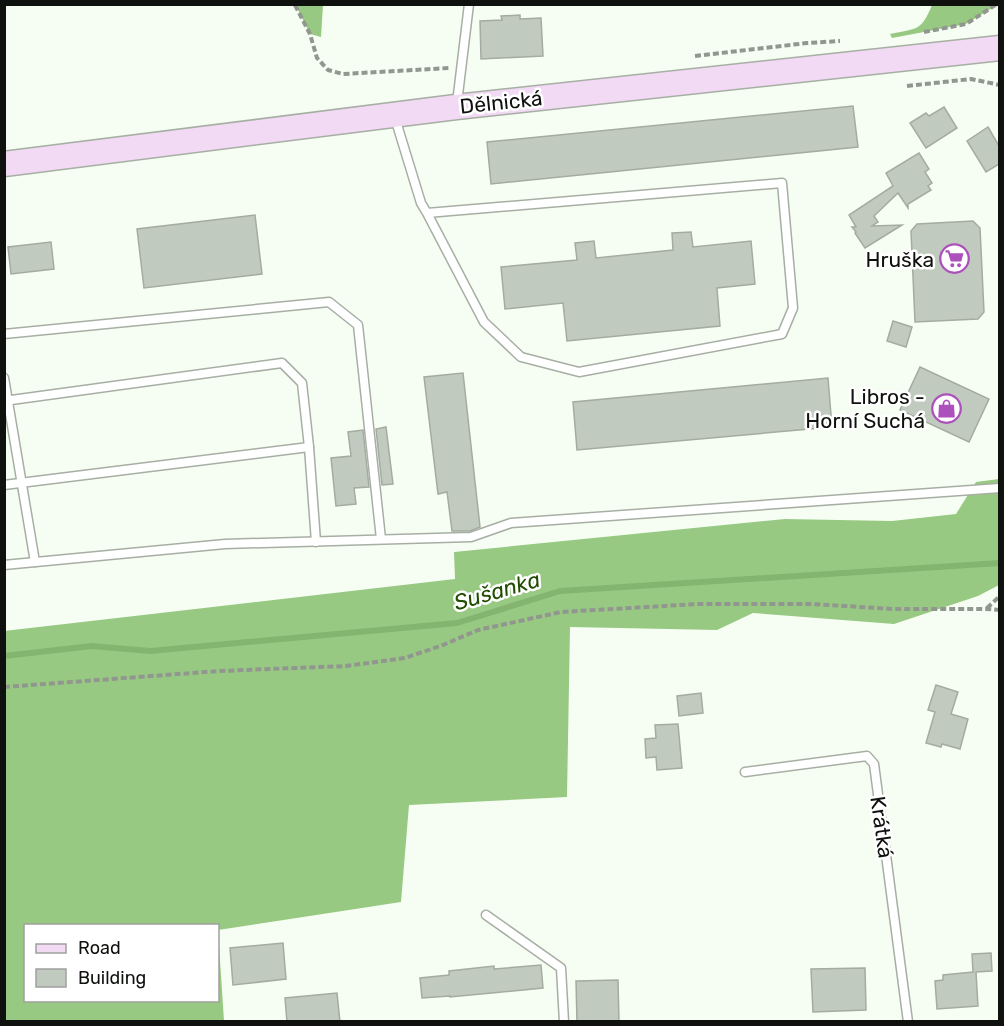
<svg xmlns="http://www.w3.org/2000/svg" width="1004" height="1026" font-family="Rubik,sans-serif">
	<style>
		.forest { fill: #98c983; fill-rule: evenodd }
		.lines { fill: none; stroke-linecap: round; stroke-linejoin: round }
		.stream { stroke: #84b570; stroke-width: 6 }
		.building { fill: #c1cabe; stroke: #a4aba1; stroke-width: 1.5 }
		.service-casing { stroke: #a7afa4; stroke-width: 11 }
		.secondary-casing { stroke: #a7afa4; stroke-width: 27 }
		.path { stroke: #91978f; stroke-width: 4; stroke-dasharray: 6 3; stroke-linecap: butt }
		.service { stroke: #fff; stroke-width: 8 }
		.secondary { stroke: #f2daf5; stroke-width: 24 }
		.labels { text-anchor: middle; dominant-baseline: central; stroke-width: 5; stroke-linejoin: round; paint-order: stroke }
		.street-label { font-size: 21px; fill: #0e110d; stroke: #fff }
		.poi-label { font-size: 21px; fill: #0e110d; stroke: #fff; text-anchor: end }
		.water-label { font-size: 22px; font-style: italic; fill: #204d01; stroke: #fff }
	</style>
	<rect width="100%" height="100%" fill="#f6fef3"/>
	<!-- forest -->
	<g class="forest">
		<polygon points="295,4 323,5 321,37 310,34"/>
		<path d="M932 5V4L997 5 966 24 892 38 890 34C917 28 921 32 932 5Z"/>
		<path d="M999 479V585L978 596 894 624 753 613 717 630 570 627 567 797 409 805 401 902 218 930 224 1021H5L4 631 455 579 454 552 785 519 892 521 956 514 976 482ZM26 926H218V1000H26Z"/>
	</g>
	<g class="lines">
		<!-- stream -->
		<polyline class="stream" points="4,656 92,646 150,651 457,623 560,591 1000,563"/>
	</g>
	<!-- building -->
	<g class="building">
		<polygon points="520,15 520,19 541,18 543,56 481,59 480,21 502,20 501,16"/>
		<polygon points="853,106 858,147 491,184 487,142"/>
		<polygon points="944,107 957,128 926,148 910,123 926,113 929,116"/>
		<polygon points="988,127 999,146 999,164 986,172 967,141"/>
		<polygon points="919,153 929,169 925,172 932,183 928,186 931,190 908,204 908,208 898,193 874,216 878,222 872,226 902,225 865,248 855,233 856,232 852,227 856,227 849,215 893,186 886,173"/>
		<polygon points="255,215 262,274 144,288 137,229"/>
		<polygon points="973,221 980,228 984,312 978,319 915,322 911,231 917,224"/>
		<polygon points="691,232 693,247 751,241 755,284 717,288 720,326 567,341 563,303 505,309 501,267 577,260 575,243 594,241 596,258 673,250 672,233"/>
		<polygon points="51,242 54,269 11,274 8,247"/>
		<polygon points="893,321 912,327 906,347 887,341"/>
		<polygon points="920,367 989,399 969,442 900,410"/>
		<polygon points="463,373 480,527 470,531 452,531 447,492 438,494 424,377"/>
		<polygon points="828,378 832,427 577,450 573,402"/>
		<polygon points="386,427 393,484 382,485 376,429"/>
		<polygon points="363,430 369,487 354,488 356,504 336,506 331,458 351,456 348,432"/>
		<polygon points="936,685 958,692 951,714 968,719 960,749 942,744 941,747 926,743 935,712 928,710"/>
		<polygon points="701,693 703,713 679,716 677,696"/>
		<polygon points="678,724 682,768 657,770 656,757 646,758 645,739 656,738 655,725"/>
		<polygon points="283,943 286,979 233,985 230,948"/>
		<polygon points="991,953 992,971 976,972 978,1006 937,1009 935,981 943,980 943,975 973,972 972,954"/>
		<polygon points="541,965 543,988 450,997 450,996 422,998 420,978 449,975 449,971 494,966 494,969"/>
		<polygon points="865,968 866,1010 813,1012 811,969"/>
		<polygon points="618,980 619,1022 577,1022 576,981"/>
		<polygon points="337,993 340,1022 287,1022 285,998"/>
	</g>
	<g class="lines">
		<defs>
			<g id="service">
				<polyline points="457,103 469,4"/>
				<polyline points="395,118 421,203 427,213 484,322 521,357 579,372 782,334 793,308 782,183 427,213"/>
				<polyline points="4,334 329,302 358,325 381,539"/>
				<polyline points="4,378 35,562"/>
				<polyline points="4,401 282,363 302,383 309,447 4,485"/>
				<polyline points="309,447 316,542"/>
				<polyline points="4,565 225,544 471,537 511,523 1000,488"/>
				<polyline points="745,772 867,756 874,764 908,1022"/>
				<polyline points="486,915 561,968 564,1022"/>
			</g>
			<polyline id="secondary" points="4,164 456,107 1000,48"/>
		</defs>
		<!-- service casing -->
		<use href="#service" class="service-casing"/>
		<!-- secondary casing -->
		<use href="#secondary" class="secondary-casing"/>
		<!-- path -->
		<g class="path">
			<polyline points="295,5 310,34 317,58 328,70 343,74 449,68"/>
			<polyline points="924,32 966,24 997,4"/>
			<polyline points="695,56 807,43 840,41"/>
			<polyline points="907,86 971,79 1000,85"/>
			<polyline points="987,608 1000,596"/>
			<polyline points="4,687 219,671 346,666 405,658 443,645 478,630 561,612 698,604 812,604 893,609 987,609 1000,610"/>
		</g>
		<!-- service -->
		<use href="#service" class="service"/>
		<!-- secondary -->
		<use href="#secondary" class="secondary"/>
	</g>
	<!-- icons -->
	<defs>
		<symbol id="supermarket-ring" viewBox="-11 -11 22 22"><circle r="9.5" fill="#fff" stroke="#ac51bb" stroke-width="1.5"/><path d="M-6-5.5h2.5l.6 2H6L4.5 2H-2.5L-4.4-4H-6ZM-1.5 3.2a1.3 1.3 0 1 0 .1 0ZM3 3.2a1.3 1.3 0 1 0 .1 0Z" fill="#ac51bb"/></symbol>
		<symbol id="shop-ring" viewBox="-11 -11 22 22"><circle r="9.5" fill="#fff" stroke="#ac51bb" stroke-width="1.5"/><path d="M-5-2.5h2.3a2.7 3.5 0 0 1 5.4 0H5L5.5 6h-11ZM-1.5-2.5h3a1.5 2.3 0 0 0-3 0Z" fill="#ac51bb"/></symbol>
	</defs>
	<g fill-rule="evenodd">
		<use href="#supermarket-ring" x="938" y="242" width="33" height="33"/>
		<use href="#shop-ring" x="930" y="392" width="33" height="33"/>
	</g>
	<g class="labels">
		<!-- street labels -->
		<g class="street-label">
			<text transform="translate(501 102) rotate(-6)">Dělnická</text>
			<text transform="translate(882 827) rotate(82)">Krátká</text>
		</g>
		<!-- poi labels -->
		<g class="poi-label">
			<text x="934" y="259">Hruška</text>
			<text x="925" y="396">Libros -<tspan x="925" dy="24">Horní Suchá</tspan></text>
		</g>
		<!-- water labels -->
		<g class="water-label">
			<text transform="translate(497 591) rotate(-16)">Sušanka</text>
		</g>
	</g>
	<!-- border -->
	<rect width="1004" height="1026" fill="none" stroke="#0e110d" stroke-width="12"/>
	<!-- legend -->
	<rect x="24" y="924" width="195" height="78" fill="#ffffff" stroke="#9fa09e" stroke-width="1.5"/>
	<rect x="36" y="944" width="30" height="9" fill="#f2daf5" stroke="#9fa09e" stroke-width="1.5"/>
	<text x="78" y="954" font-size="18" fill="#0e110d">Road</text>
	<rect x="36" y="969" width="30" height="18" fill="#c1cabe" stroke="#9fa09e" stroke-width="1.5"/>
	<text x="78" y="984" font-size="18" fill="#0e110d">Building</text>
</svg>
